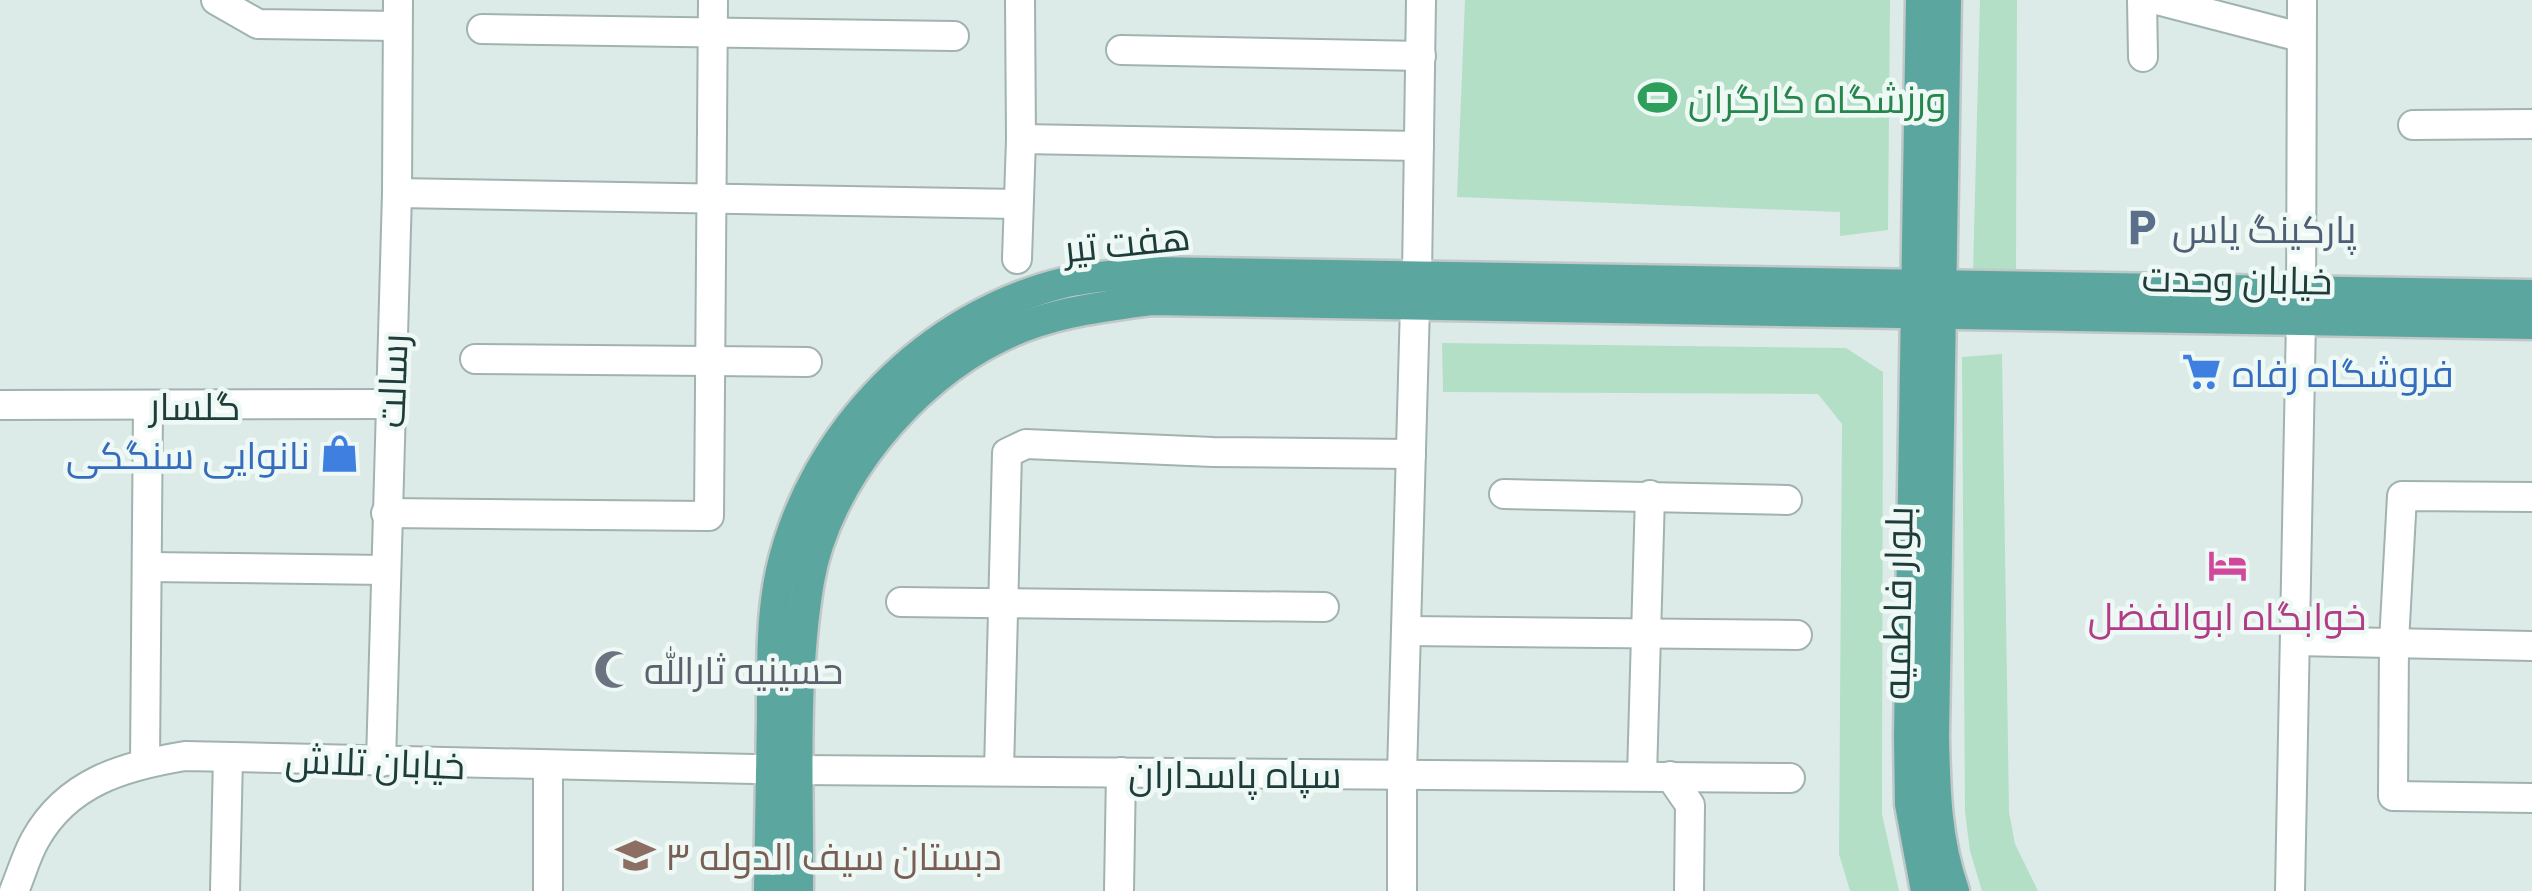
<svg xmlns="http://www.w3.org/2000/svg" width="2532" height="891" font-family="'Exo 2',Cairo,sans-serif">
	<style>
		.green { fill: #b3dfc7 }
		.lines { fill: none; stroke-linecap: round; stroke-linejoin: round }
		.minor-casing { stroke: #a0b3b0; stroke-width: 32 }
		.major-casing { stroke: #c0c8c8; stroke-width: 35 }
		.minor { stroke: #fff; stroke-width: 28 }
		.major { stroke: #5ca6a0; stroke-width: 30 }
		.labels { text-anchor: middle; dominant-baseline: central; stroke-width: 9; stroke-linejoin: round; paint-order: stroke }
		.leisure-label { font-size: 38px; fill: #27864d; stroke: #eef8f4; text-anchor: start }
		.service-label { font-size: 38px; fill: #4e5e75; stroke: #eef8f4; text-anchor: start }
		.street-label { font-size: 38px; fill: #1d3c3a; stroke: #eef8f4 }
		.shop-label { font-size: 38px; fill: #366cbe; stroke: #eef8f4; text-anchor: start }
		.hotel-label { font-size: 38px; fill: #b23c85; stroke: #eef8f4 }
		.worship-label { font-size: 38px; fill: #5b616d; stroke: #eef8f4; text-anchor: start }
		.education-label { font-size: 38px; fill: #785e54; stroke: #eef8f4; text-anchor: start }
	</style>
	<rect width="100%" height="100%" fill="#ddebe8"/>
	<!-- green -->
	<g class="green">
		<polygon points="1465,0 1890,0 1888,230 1840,236 1840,212 1457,197"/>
		<polygon points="1980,0 2017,0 2016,271 1973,272"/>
		<polygon points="1442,343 1846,348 1883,372 1882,814 1899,891 1850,891 1839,854 1842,424 1818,394 1443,392"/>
		<polygon points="2002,354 2009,812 2015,844 2038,891 1982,891 1970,851 1965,812 1962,357"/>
	</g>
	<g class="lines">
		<defs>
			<g id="minor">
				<polyline points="216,0 258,24 397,26"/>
				<polyline points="2142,0 2143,57"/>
				<polyline points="2157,0 2300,37"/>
				<polyline points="482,29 954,36"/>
				<polyline points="1121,50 1421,56"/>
				<polyline points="2413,125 2532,124"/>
				<polyline points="1021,139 1419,146"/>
				<polyline points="397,193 1018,204"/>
				<polyline points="1017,259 1021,139 1020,0"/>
				<polyline points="1417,276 1421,0"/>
				<polyline points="475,359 807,362"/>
				<polyline points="0,405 390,404"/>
				<polyline points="1504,494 1787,500"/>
				<polyline points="2532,497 2402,496 2394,642 2393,796 2532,798"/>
				<polyline points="386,513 709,516 713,0"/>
				<polyline points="147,567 386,570"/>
				<polyline points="901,602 1324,607"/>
				<polyline points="1406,631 1797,635"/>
				<polyline points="2295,641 2532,646"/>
				<polyline points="381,762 397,193 398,0"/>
				<polyline points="145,763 148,405"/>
				<polyline points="999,771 1007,453 1026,444 1213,452 1411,454"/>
				<polyline points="1642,776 1650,495"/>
				<polyline points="1670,776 1690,805 1689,891"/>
				<path d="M14 891C21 875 26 856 35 840 67 782 124 766 185 756L800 770 1790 778"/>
				<polyline points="225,891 228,757"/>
				<polyline points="548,891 548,766"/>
				<polyline points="1119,891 1121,772"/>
				<polyline points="1402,891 1402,774 1415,305"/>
				<polyline points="2290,891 2301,319 2302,0"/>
			</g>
			<g id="major">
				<polyline points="1921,0 1909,736 1910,804 1926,891"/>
				<path d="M1946 0 1934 736C1935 789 1936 840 1954 891"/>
				<path d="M769 891C770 832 771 774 772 715 772 668 771 617 781 571 812 433 929 314 1067 282 1094 276 1123 275 1150 272L2532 295"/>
				<path d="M798 891C799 789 792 682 809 581 826 482 910 381 998 338 1047 313 1099 307 1152 300L2532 324"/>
			</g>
		</defs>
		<!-- minor casing -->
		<use href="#minor" class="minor-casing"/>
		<!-- major casing -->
		<use href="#major" class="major-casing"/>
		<!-- minor -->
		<use href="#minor" class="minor"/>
		<!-- major -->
		<use href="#major" class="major"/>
	</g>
	<!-- icons -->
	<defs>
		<symbol id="stadium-bare" viewBox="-9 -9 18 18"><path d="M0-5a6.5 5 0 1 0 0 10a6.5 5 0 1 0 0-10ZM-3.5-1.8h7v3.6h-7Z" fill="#2e9e5b" stroke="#eef8f4" stroke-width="2.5" paint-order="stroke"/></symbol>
		<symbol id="parking-bare" viewBox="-9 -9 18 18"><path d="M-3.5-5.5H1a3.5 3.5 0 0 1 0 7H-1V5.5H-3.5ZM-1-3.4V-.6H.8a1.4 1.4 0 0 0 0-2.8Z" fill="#5c6f8a" stroke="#eef8f4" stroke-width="2.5" paint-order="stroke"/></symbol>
		<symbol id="supermarket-bare" viewBox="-9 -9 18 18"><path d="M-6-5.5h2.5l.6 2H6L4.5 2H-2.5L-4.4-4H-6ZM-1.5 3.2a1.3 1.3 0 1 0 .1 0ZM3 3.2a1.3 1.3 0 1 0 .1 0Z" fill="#3f7fe0" stroke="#eef8f4" stroke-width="2.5" paint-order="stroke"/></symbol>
		<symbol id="shop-bare" viewBox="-9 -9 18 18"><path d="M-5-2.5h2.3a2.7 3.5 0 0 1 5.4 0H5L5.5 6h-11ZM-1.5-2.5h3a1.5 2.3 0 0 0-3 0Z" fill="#3f7fe0" stroke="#eef8f4" stroke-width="2.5" paint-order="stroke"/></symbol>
		<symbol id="hotel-bare" viewBox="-9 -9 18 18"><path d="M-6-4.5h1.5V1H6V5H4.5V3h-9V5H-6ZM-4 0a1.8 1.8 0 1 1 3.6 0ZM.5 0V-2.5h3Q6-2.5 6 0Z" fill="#d1479c" stroke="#eef8f4" stroke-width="2.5" paint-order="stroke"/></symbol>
		<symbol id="mosque-bare" viewBox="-9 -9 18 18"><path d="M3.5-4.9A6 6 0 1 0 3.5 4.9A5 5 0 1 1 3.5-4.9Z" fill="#6b7280" stroke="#eef8f4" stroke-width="2.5" paint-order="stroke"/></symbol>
		<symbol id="school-bare" viewBox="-9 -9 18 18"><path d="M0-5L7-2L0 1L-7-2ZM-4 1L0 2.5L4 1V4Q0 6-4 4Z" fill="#8d6e63" stroke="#eef8f4" stroke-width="2.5" paint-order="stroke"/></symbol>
	</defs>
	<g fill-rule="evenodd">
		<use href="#stadium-bare" x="1630" y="70" width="55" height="55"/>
		<use href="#parking-bare" x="2114" y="200" width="55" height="55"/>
		<use href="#supermarket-bare" x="2174" y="344" width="55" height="55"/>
		<use href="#shop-bare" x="312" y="426" width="55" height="55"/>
		<use href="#hotel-bare" x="2200" y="538" width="55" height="55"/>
		<use href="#mosque-bare" x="586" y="642" width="55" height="55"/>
		<use href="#school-bare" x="608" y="828" width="55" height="55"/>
	</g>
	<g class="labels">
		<!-- leisure labels -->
		<g class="leisure-label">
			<text x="1688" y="98">ورزشگاه کارگران</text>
		</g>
		<!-- service labels -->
		<g class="service-label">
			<text x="2172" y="228">پارکینگ یاس</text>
		</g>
		<!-- street labels -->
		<g class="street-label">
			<text transform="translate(1127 241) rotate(-6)">هفت تیر</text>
			<text transform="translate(2237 278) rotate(1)">خیابان وحدت</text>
			<text transform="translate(391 381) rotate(-88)">رسالت</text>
			<text x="195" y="405">گلسار</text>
			<text transform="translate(1896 603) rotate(-89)">بلوار فاطمیه</text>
			<text transform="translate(375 761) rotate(2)">خیابان تلاش</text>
			<text x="1235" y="773">سپاه پاسداران</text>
		</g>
		<!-- shop labels -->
		<g class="shop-label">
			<text x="2232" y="372">فروشگاه رفاه</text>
			<text x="310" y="454" text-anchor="end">نانوایی سنگکی</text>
		</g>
		<!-- hotel labels -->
		<g class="hotel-label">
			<text x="2227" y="615">خوابگاه ابوالفضل</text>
		</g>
		<!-- worship labels -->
		<g class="worship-label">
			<text x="644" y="669">حسینیه ثارالله</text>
		</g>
		<!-- education labels -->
		<g class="education-label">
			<text x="665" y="855">دبستان سیف الدوله ۳</text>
		</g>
	</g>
</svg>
